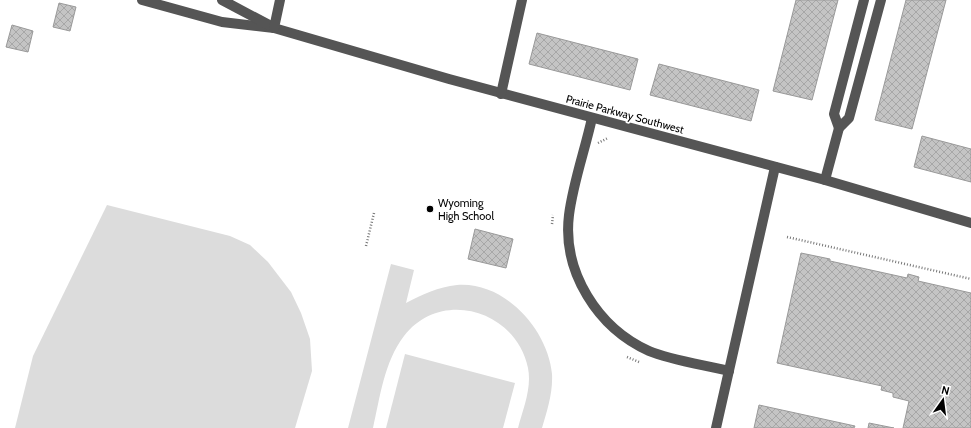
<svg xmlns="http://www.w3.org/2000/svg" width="971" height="428" font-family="Cabin,sans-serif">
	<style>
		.park { fill: #dcdcdc }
		.building { fill: url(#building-cross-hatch); stroke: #999 }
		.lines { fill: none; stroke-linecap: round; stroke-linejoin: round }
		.path { stroke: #777; stroke-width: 2.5; stroke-dasharray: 1 2; stroke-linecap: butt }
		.minor { stroke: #555; stroke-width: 10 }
		.poi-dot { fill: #000; stroke: #fff; stroke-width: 1.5 }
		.labels { text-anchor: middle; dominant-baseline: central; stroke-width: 3.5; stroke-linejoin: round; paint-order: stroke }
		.street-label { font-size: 11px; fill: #000; stroke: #fff }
		.poi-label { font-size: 11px; fill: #000; stroke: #fff; text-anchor: start }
	</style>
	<defs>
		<pattern id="building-cross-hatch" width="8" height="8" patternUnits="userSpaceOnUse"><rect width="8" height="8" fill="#c4c4c4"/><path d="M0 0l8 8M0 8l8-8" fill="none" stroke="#a7a7a7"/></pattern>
	</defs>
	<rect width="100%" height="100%" fill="#fff"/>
	<!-- park -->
	<g class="park">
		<polygon points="107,205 230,236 250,245 268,262 291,292 301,313 310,339 312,371 295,428 15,428 33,356"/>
		<path d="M391 264 414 270 406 303C423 294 438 287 457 285 505 281 548 330 552 374 553 393 547 411 542 428H518C523 409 532 388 528 368 516 310 441 288 404 336 384 362 380 398 373 428H348Z"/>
		<polygon points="405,354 515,383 503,428 386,428"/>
	</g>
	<!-- building -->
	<g class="building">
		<polygon points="796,0 838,0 812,100 773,91"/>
		<polygon points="906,0 946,0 912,129 875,120"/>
		<polygon points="59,3 76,7 70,31 53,27"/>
		<polygon points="12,25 33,31 28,52 6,47"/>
		<polygon points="537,33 638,59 630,90 529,64"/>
		<polygon points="659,64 759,90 751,121 650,95"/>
		<polygon points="922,136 971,149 971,182 914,167"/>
		<polygon points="475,229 513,239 506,268 468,259"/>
		<polygon points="801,253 830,259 830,261 907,278 908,274 919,277 918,281 971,293 971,428 903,428 909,401 893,397 893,393 881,390 882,386 777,363"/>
		<polygon points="759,405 855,426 854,428 754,428"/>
		<polygon points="869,423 894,428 868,428"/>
	</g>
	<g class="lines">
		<!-- path -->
		<g class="path">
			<polyline points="598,143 608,138"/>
			<polyline points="552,224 553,215"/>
			<polyline points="787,237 971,279"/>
			<polyline points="366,246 374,213"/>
			<polyline points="627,357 639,362"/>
		</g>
		<!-- minor -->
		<g class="minor">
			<polyline points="142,0 222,22 274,28 449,79 825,180 971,223"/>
			<polyline points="222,0 271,26"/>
			<polyline points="274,28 280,0"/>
			<polyline points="501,94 522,0"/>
			<path d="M592 118C585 150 573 183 569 215 562 272 598 328 649 351 670 360 705 365 729 371"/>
			<polyline points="839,128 834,114 864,0"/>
			<polyline points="825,180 839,128 849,118 881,0"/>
			<polyline points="716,428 775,167"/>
		</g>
	</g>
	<!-- markers -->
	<circle class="poi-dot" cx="430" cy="209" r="4"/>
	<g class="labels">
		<!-- street labels -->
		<g class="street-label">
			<text transform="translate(625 114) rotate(15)">Prairie Parkway Southwest</text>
		</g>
		<!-- poi labels -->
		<g class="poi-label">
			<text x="438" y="203">Wyoming<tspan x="438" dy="13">High School</tspan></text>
		</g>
	</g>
	<!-- north arrow -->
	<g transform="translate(943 400) rotate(14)" stroke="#ffffff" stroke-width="3" paint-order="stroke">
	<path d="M0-3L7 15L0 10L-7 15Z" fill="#000000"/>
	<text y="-6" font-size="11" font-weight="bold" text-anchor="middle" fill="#000000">N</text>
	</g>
</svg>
